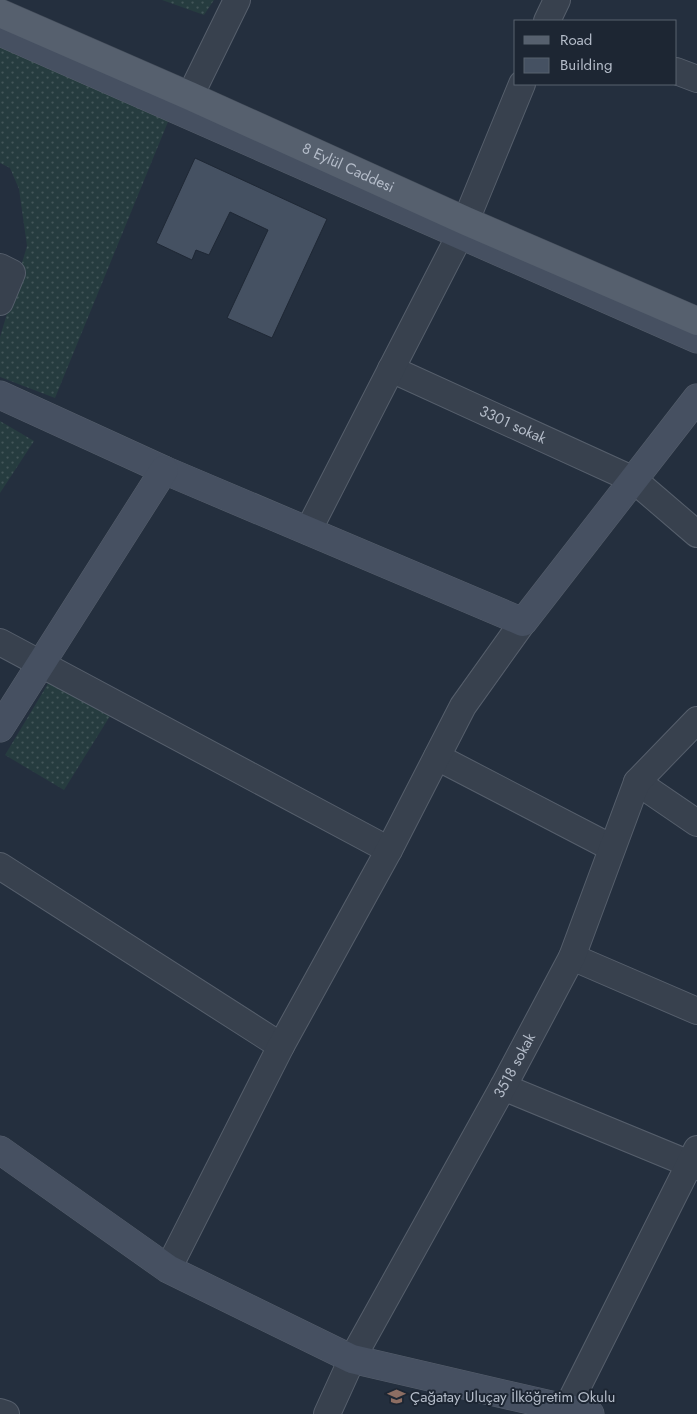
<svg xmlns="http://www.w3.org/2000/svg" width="697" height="1414" font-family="Jost,sans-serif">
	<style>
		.grass { fill: url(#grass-dots) }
		.building { fill: #455162; stroke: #1f2835 }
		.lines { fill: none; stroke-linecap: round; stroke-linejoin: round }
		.street-casing { stroke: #565f6c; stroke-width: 28 }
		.secondary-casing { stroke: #565f6c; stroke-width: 29 }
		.primary-casing { stroke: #414a57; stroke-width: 29 }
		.street { stroke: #38414e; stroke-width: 26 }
		.secondary { stroke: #465061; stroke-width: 28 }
		.primary { stroke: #56606e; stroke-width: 28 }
		.labels { text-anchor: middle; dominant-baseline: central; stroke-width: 4; stroke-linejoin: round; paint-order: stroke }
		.street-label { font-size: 15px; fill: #b4bcc9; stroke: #1d2633 }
		.poi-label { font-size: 15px; fill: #b4bcc9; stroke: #1d2633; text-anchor: start }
	</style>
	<defs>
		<pattern id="grass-dots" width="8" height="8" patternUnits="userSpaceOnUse" patternTransform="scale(1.25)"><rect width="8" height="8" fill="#263c3f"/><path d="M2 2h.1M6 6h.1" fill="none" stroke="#435659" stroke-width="1.8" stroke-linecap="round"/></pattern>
	</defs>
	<rect width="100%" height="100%" fill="#242f3e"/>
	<!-- grass -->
	<g class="grass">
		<polygon points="162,0 214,0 204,15"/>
		<polygon points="0,42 172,112 55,398 0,377 0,337 27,246 19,189 10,168 0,163"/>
		<polygon points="0,421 34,441 0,493"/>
		<polygon points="49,682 110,716 64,790 5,755"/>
	</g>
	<!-- building -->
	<polygon class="building" points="195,158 327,219 272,338 227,318 268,230 230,212 209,255 196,250 192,260 156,243"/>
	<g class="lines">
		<defs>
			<g id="street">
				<polyline points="547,21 557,0"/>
				<polyline points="676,71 697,79"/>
				<polyline points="190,96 237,0"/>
				<polyline points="0,267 12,273 0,302"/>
				<path id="s1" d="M391 369 634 480 697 534"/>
				<polyline points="308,531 460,235 522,84"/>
				<polyline points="0,642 389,850"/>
				<polyline points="437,757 612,848"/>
				<polyline points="637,782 697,823"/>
				<polyline points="0,866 281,1046"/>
				<polyline points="572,957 697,1011"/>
				<polyline points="503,1087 697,1167"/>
				<polyline points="168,1269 281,1046 389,850 463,706 523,622"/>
				<polyline points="567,1408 697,1149"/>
				<polyline points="0,1412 6,1414"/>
				<path id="s2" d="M327 1414 352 1359 503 1087 572 957 637 782 697 720"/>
			</g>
			<g id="secondary">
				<polyline points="0,32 697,339"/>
				<polyline points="0,395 164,470 523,622 697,398"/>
				<polyline points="0,728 164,470"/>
				<polyline points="0,1150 168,1269 352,1359 590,1414"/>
			</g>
			<g id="primary">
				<path id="s3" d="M0 13 190 96 466 221 697 321"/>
			</g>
		</defs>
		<!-- street casing -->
		<use href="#street" class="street-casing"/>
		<!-- secondary casing -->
		<use href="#secondary" class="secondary-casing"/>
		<!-- primary casing -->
		<use href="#primary" class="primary-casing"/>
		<!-- street -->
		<use href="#street" class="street"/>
		<!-- secondary -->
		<use href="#secondary" class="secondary"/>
		<!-- primary -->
		<use href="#primary" class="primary"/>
	</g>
	<!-- icons -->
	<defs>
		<symbol id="school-bare" viewBox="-9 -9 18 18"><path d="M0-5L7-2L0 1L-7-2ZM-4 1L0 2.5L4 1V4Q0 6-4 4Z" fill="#8d6e63" stroke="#1d2633" stroke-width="2.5" paint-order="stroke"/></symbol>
	</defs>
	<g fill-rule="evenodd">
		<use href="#school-bare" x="384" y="1384" width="25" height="25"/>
	</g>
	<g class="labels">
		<!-- street labels -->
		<g class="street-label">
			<text stroke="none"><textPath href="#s3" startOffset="381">8 Eylül Caddesi</textPath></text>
			<text stroke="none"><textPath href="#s1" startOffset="134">3301 sokak</textPath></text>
			<text stroke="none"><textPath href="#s2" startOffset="396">3518 sokak</textPath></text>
		</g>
		<!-- poi labels -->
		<g class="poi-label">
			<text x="410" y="1397">Çağatay Uluçay İlköğretim Okulu</text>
		</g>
	</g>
	<!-- legend -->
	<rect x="514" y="20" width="162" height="65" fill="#1d2633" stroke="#59626f"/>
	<rect x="524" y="36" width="25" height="8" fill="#56606e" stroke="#59626f"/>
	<text x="560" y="45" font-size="15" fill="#b4bcc9">Road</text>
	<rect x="524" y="58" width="25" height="15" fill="#455162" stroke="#59626f"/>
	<text x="560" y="70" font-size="15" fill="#b4bcc9">Building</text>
</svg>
